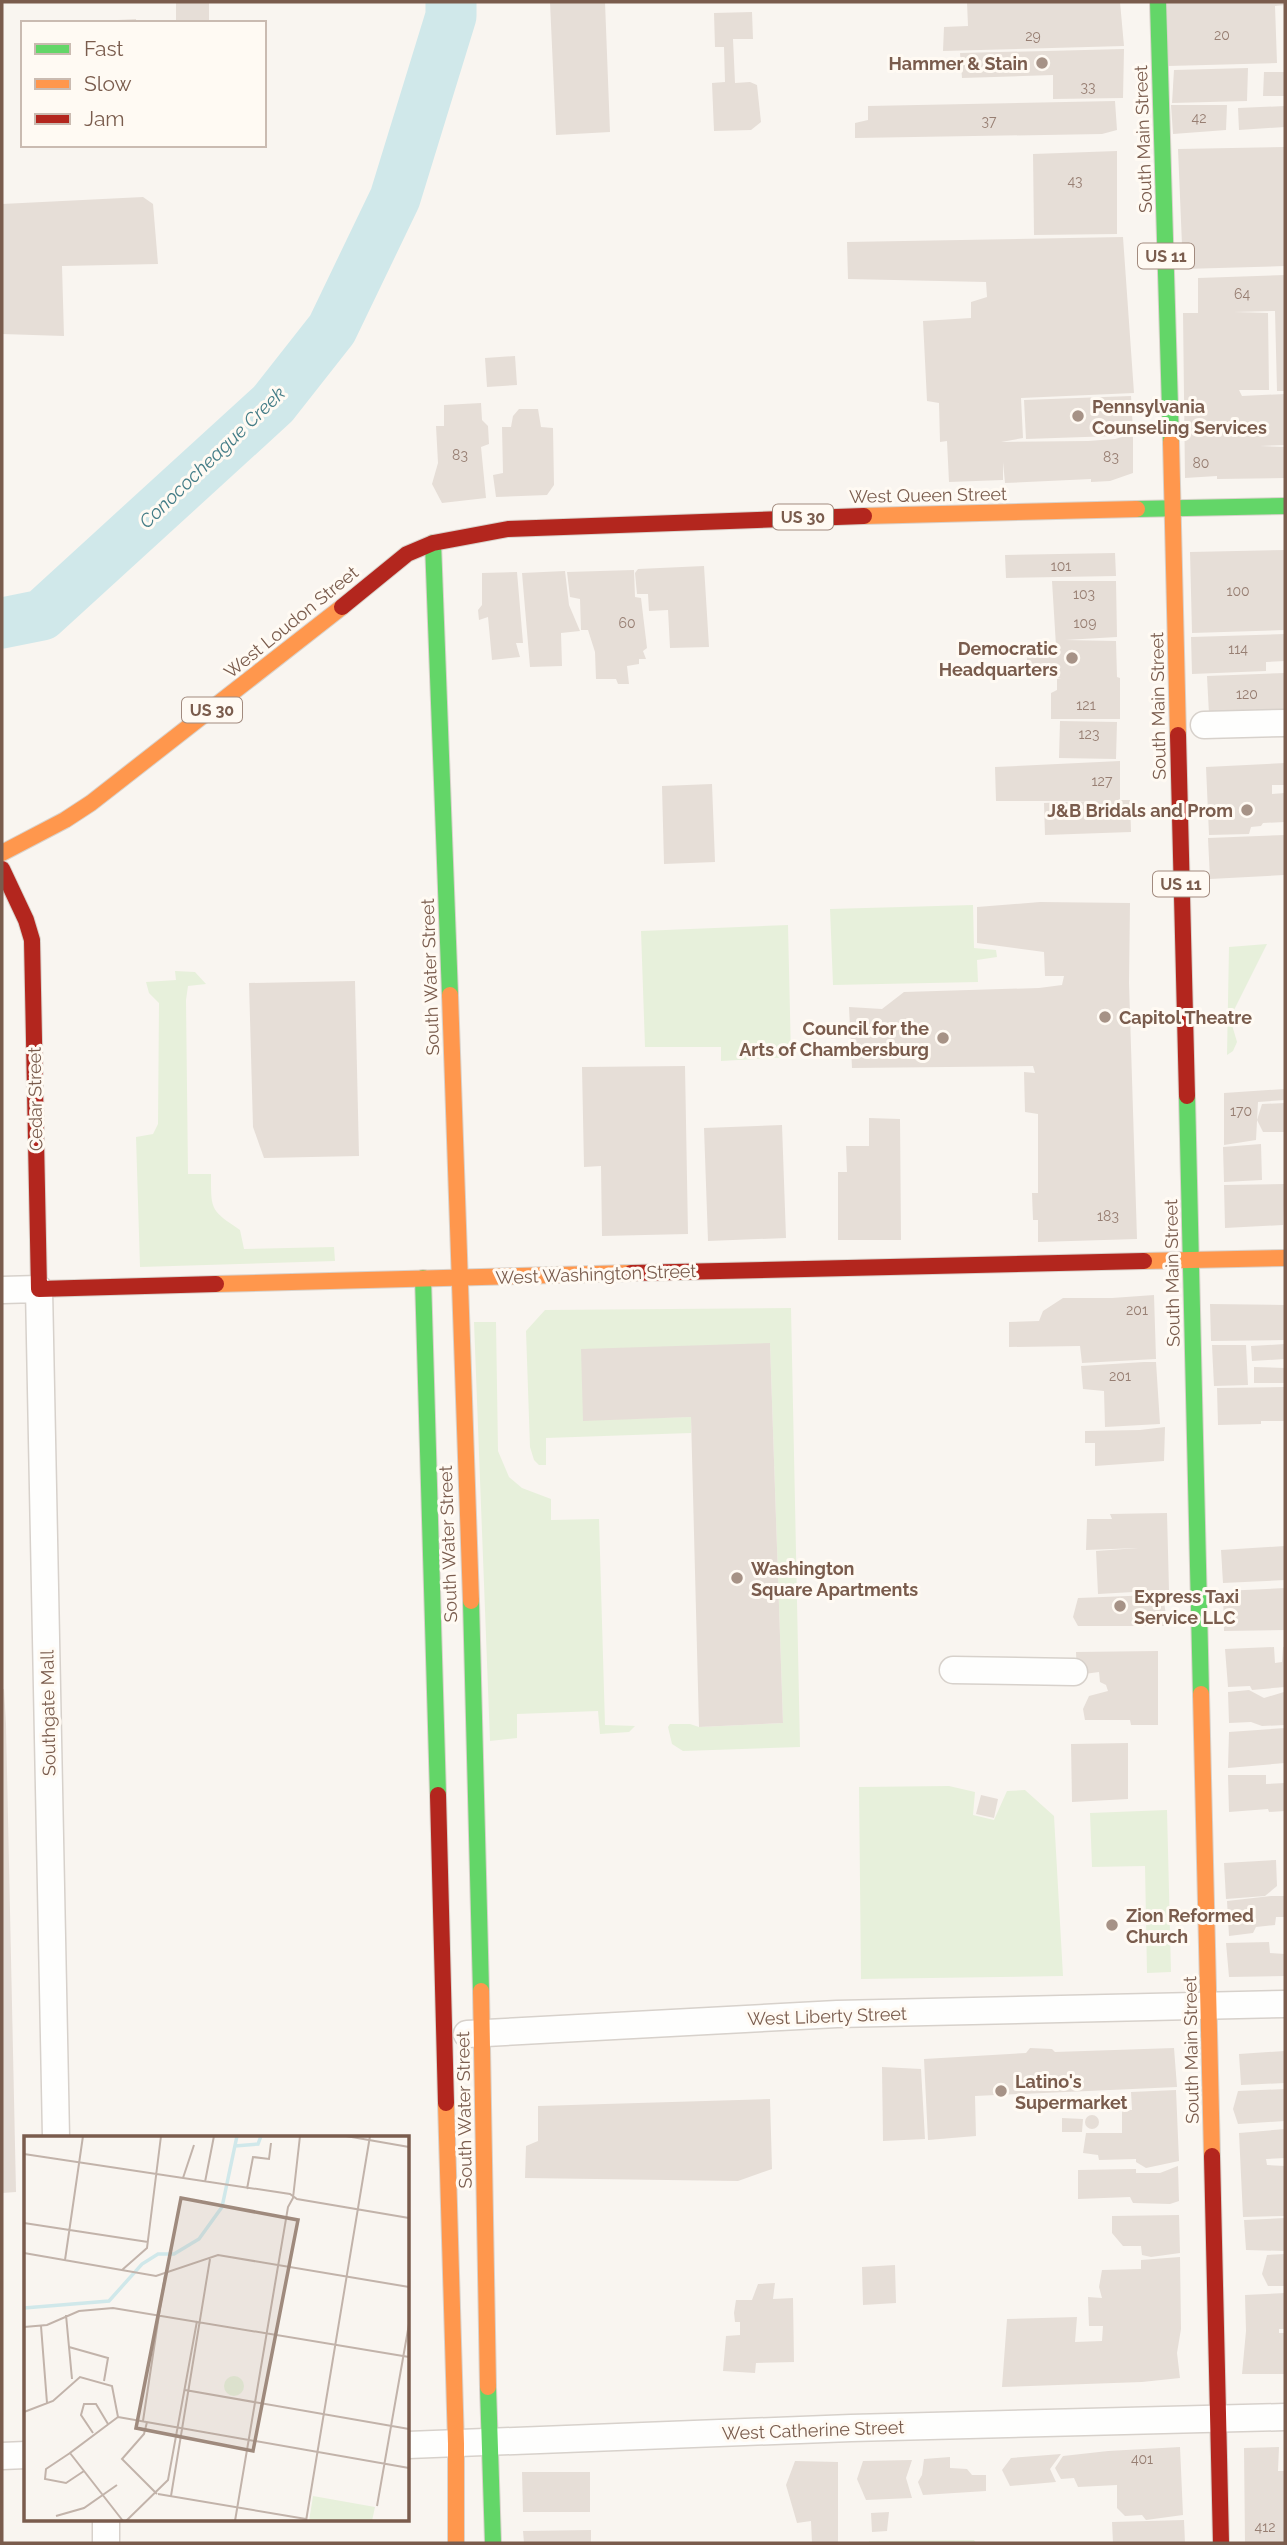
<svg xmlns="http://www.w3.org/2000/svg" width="1287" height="2545" font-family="Raleway,sans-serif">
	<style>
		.green { fill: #e7f0db }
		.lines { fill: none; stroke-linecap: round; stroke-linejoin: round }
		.river { stroke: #d0e8ea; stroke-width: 51 }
		.building { fill: #e6ded7 }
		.street-casing { stroke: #d7d1cb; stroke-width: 29 }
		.fast-casing { stroke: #d9d2cb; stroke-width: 18 }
		.slow-casing { stroke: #d9d2cb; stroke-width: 18 }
		.jam-casing { stroke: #d9d2cb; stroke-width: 18 }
		.street { stroke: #fefefd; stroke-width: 26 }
		.fast { stroke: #63d668; stroke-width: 16 }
		.slow { stroke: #ff974d; stroke-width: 16 }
		.jam { stroke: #b3261e; stroke-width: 16 }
		.poi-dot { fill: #a69286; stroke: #fffaf3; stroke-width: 2.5 }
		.labels { text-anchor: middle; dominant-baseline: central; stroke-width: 6; stroke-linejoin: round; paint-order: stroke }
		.number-label { font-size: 14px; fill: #977e72 }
		.shield { fill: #fffaf3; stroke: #a28b7f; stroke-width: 2 }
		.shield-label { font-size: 16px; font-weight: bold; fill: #7a5c4d }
		.poi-label { font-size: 18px; font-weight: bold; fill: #7a5c4d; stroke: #fffaf3; text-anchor: start }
		.street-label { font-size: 18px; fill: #7a5c4d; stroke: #fffaf3 }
		.water-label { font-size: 19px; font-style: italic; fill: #437c86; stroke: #fffaf3 }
		.inset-river { fill: none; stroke: #d0e8ea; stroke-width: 3.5 }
		.inset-road { fill: none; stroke: #c2b3aa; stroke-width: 2 }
		.view { fill: #9f8a7d; fill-opacity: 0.15; stroke: #9f8a7d; stroke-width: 3.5 }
		.inset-edge { fill: none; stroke: #7a5c4d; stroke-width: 3.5 }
	</style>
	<rect width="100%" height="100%" fill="#f9f5f0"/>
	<!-- green -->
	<g class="green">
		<polygon points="973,905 974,948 996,950 997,957 977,960 978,982 833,985 830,909"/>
		<polygon points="788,925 791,1057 721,1061 721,1047 645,1047 641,931"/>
		<polygon points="1267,944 1230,1018 1237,1042 1233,1051 1227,1055 1229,947"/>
		<path d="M175 971 195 972 206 984 188 986 186 1000 188 1174H211C211 1210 210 1210 240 1230L244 1249 334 1247 335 1261 140 1267 136 1137 153 1134 158 1124 159 1003 149 993 146 982 176 980Z"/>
		<polygon points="791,1308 800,1747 683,1751 672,1744 668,1727 670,1724 690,1724 699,1727 783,1723 770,1343 583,1420 691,1417 691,1433 546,1438 546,1465 539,1465 534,1460 530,1447 526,1331 545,1310"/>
		<polygon points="474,1322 496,1322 498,1451 509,1477 522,1488 551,1499 551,1520 599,1519 605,1725 635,1726 629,1732 600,1734 598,1711 517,1714 517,1738 490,1741"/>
		<polygon points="949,1786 975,1792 973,1815 994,1820 1007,1791 1025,1790 1054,1816 1063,1976 861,1979 859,1787"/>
		<polygon points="1167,1810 1171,1972 1147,1973 1145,1866 1092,1867 1090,1813"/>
		<polygon points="974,2540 976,2543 869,2543 869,2541"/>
	</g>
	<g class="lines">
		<!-- river -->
		<polyline class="river" points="2,623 42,615 273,404 332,329 395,198 451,16 451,2"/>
	</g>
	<!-- building -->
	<g class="building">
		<polygon points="209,2 209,23 176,23 176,3"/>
		<polygon points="550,2 605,2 610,132 556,135"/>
		<polygon points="967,2 1120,2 1124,46 943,51 944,27 968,26"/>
		<polygon points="1167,2 1285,2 1285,5 1275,6 1277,63 1168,66"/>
		<polygon points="752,12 753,39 733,39 735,83 750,82 757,85 761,122 751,130 714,131 712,83 725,82 724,47 715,47 714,13"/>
		<polygon points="136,19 136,23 99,23 99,21"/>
		<polygon points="1124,49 1123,98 1053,99 1053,75 962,78 960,53"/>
		<polygon points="1248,68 1247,101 1172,103 1174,70"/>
		<polygon points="1264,72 1285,72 1285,96 1263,96"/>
		<polygon points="1115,101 1117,130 1102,134 855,138 855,123 868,120 868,106"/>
		<polygon points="1171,105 1227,105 1226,130 1173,134"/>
		<polygon points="1285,106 1285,127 1239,130 1238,108"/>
		<polygon points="1285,147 1285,266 1183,269 1178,149"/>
		<polygon points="1117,151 1117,234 1034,235 1033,154"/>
		<polygon points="143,197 153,204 158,264 62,266 64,336 2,334 2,204"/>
		<polygon points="1123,237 1134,393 1021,398 1023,438 1001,442 1088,441 1115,439 1133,434 1133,473 1110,481 1091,482 1091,479 1005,483 1003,462 1003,480 949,482 947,441 940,442 939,403 927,401 923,321 971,318 971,302 987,297 986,282 848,279 847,242"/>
		<polygon points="1285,275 1285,391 1277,391 1275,311 1234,312 1268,313 1269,390 1239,390 1242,396 1285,394 1285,445 1260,446 1285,447 1285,478 1217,479 1217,476 1185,478 1183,313 1198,313 1198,278"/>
		<polygon points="515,356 517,385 487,387 485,358"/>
		<polygon points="1131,396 1133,431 1114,436 1026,439 1024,400"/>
		<polygon points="481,403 482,420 488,426 489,444 481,447 486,498 442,503 432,484 438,463 436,426 444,426 444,405"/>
		<polygon points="519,409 538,409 541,427 553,428 554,485 547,495 496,497 493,475 503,473 502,427 511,427 513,416"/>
		<polygon points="1285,550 1285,630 1192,633 1190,552"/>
		<polygon points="1115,553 1116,576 1006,578 1005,555"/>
		<polygon points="704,566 709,647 670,648 668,610 649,611 648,594 637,594 635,573 638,569"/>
		<polygon points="634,570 635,597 641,598 647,648 643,651 646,659 639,659 639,664 627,666 629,684 618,684 616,679 596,679 595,652 588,630 581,630 580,599 570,597 567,572"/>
		<polygon points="565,571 569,605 580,631 561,633 562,666 530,667 522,573"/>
		<polygon points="517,572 523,643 516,643 520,657 492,660 488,617 479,620 478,610 482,605 482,573"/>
		<polygon points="1052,581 1116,581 1117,637 1065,640 1116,641 1117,677 1120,678 1120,719 1051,719 1051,693 1057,690 1057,679 1061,678 1033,678 1033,670 1027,669 1027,646 1056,646"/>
		<polygon points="1285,634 1285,661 1266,662 1266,671 1192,674 1191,637"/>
		<polygon points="1285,673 1285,712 1209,714 1207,676"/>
		<polygon points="1060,721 1117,722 1116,759 1059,758"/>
		<polygon points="1120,761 1120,799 1118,800 1130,800 1131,832 1045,835 1044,803 1091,801 996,801 995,767"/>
		<polygon points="1285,763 1285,785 1272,785 1272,794 1285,793 1285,822 1263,823 1261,826 1251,827 1249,834 1209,835 1206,767"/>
		<polygon points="712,784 715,862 664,864 662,786"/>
		<polygon points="1285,835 1284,875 1210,879 1208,838"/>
		<polygon points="1040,902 1130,903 1129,983 1137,1239 1038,1242 1038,1220 1033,1220 1032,1193 1038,1193 1038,1114 1025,1112 1024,1072 1035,1073 1033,1066 852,1068 849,1007 882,1009 904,992 1039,988 1062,985 1064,976 1045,976 1044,952 977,943 977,907"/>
		<polygon points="355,981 359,1156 264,1158 253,1127 249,983"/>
		<polygon points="685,1066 688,1234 602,1236 601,1166 584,1167 582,1067"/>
		<polygon points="1285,1089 1285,1100 1258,1102 1256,1140 1224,1145 1224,1093"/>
		<polygon points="1285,1103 1285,1132 1263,1132 1257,1120 1262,1104"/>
		<polygon points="869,1118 900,1119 901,1240 838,1240 838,1172 847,1172 846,1146 869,1146"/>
		<polygon points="782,1125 786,1238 708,1241 704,1128"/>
		<polygon points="1261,1144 1262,1180 1224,1182 1223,1147"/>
		<polygon points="1285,1184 1283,1225 1225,1228 1224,1185"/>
		<polygon points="1154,1295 1156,1359 1082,1363 1080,1346 1009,1347 1009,1322 1039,1321 1043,1311 1063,1298 1112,1298"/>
		<polygon points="1210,1304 1285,1305 1285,1340 1211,1341"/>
		<polygon points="770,1343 783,1723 699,1727 691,1417 583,1421 581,1349"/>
		<polygon points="1285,1344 1285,1359 1252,1361 1251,1346"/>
		<polygon points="1212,1345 1246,1345 1248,1385 1214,1386"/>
		<polygon points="1144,1362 1156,1362 1160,1424 1105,1427 1104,1391 1083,1389 1081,1366"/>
		<polygon points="1254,1367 1285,1368 1285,1383 1254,1383"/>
		<polygon points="1285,1387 1285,1421 1261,1421 1261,1424 1218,1425 1217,1388"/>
		<polygon points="1165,1427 1164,1461 1095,1466 1095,1443 1085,1443 1085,1431 1140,1430"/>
		<polygon points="1167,1513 1169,1590 1098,1594 1096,1551 1138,1548 1086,1550 1087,1519 1112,1519 1110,1514"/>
		<polygon points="1285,1546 1285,1580 1223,1583 1221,1550"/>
		<polygon points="1285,1588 1285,1630 1224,1631 1223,1591"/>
		<polygon points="1153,1595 1163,1596 1166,1615 1155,1616 1164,1618 1165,1626 1078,1626 1073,1617 1078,1598"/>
		<polygon points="1274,1647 1275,1663 1282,1662 1283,1647 1285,1647 1285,1687 1252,1690 1250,1686 1228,1687 1225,1649"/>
		<polygon points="1158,1651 1158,1725 1131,1725 1130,1720 1085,1720 1083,1709 1089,1696 1108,1691 1106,1685 1100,1682 1099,1672 1077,1675 1076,1652"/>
		<polygon points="2,1689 4,1689 6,1724 16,2192 2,2193"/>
		<polygon points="1249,1690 1264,1698 1284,1692 1285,1725 1262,1726 1251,1722 1229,1723 1228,1692"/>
		<polygon points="1285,1728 1285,1763 1228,1768 1229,1732"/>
		<polygon points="1128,1743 1128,1799 1072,1802 1071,1744"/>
		<polygon points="1228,1775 1266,1775 1266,1784 1285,1783 1285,1811 1269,1812 1268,1809 1229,1812"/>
		<polygon points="981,1795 998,1799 994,1818 976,1814"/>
		<polygon points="1276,1860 1277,1886 1265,1896 1226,1899 1224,1863"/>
		<polygon points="1271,1896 1285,1896 1285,1917 1276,1917 1275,1925 1256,1927 1253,1933 1229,1936 1227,1901"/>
		<polygon points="1269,1942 1270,1953 1285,1954 1285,1976 1229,1977 1226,1943"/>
		<polygon points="1030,2048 1052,2049 1055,2052 1174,2048 1177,2087 975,2096 976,2136 928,2140 924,2059 1026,2053"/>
		<polygon points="1285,2051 1285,2083 1241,2085 1239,2054"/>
		<polygon points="882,2067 921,2069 925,2139 883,2141"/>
		<polygon points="1285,2089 1285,2121 1238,2124 1233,2109 1238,2091"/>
		<polygon points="1176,2090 1179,2161 1146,2168 1136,2162 1136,2159 1099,2160 1098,2155 1083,2153 1086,2133 1122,2133 1122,2110 1132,2110 1131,2092"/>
		<polygon points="770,2099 772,2169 738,2181 525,2178 526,2146 538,2141 538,2106"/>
		<circle cx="1092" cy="2122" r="7"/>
		<polygon points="1062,2118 1083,2119 1082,2132 1062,2132"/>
		<polygon points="1285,2129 1285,2158 1266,2159 1267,2165 1285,2166 1285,2216 1243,2217 1239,2133"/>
		<polygon points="1178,2166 1179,2201 1170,2204 1133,2203 1130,2197 1078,2199 1078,2170 1136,2169 1136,2173 1160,2173"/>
		<polygon points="1179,2215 1180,2253 1151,2257 1142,2255 1141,2246 1123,2246 1112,2233 1112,2216"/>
		<polygon points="1285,2218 1285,2251 1246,2250 1244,2220"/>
		<polygon points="1285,2254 1285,2286 1268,2286 1262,2274 1267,2255"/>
		<polygon points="1180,2257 1181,2329 1177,2353 1180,2378 1142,2382 1002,2387 1007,2319 1077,2317 1075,2342 1102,2341 1103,2326 1089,2326 1088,2297 1102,2298 1099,2287 1102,2270 1141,2269 1141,2260"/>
		<polygon points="895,2265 896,2303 863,2305 862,2267"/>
		<polygon points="775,2283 773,2299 793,2298 794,2362 756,2363 755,2373 723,2371 726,2336 740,2335 740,2322 735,2322 734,2313 736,2300 752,2300 758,2284"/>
		<polygon points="1285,2293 1285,2329 1279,2329 1279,2333 1285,2333 1285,2374 1242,2374 1246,2331 1245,2295"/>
		<polygon points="1180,2447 1183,2515 1146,2520 1142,2515 1125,2516 1117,2508 1117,2485 1078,2487 1074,2478 1061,2479 1055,2468 1063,2456 1108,2451"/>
		<polygon points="1279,2447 1278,2471 1285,2471 1285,2543 1245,2543 1244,2448"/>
		<polygon points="1061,2454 1050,2469 1056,2482 1010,2486 1002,2470 1011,2458"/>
		<polygon points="950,2457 950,2468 967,2469 972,2475 986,2475 986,2491 923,2495 918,2482 922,2475 924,2459"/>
		<polygon points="912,2460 906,2478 912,2498 866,2500 857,2479 863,2461"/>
		<polygon points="795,2461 838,2462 838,2543 812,2543 811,2521 797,2523 786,2485"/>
		<polygon points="522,2472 590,2472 590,2512 523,2512"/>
		<polygon points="889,2512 887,2531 872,2532 871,2513"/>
		<polygon points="1184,2520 1185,2543 1113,2543 1112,2522"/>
		<polygon points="591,2530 591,2543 524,2543 523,2531"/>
	</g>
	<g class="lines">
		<defs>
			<g id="street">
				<polyline points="1204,725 1285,723"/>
				<polyline points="2,1290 39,1289 56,2137"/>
				<polyline points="953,1670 1074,1672"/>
				<polyline points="467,2034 837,2014 1285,2004"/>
				<polyline points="408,2445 851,2428 1285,2417"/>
				<polyline points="2,2456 26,2455"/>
				<polyline points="106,2519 106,2543"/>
			</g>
			<g id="fast">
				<polyline points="1158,2 1171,442"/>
				<polyline points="1137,509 1285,506"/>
				<polyline points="433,543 450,995"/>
				<polyline points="1187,1096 1201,1694"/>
				<polyline points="423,1278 438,1795"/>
				<polyline points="471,1601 481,1991"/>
				<polyline points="488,2387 493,2543"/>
			</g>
			<g id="slow">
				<polyline points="1171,442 1178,735"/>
				<polyline points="864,516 1137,509"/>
				<polyline points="2,853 65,820 91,803 342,607"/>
				<polyline points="450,995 471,1601"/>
				<polyline points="1144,1261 1285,1258"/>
				<polyline points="216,1284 631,1273"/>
				<polyline points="1201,1694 1212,2156"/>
				<polyline points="481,1991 488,2387"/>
				<polyline points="446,2103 456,2444 456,2543"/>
			</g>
			<g id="jam">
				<polyline points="342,607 407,554 433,543 508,529 864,516"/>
				<polyline points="1178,735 1187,1096"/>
				<polyline points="2,869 26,920 32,940 39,1289 216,1284"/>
				<polyline points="631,1273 1144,1261"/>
				<polyline points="438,1795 446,2103"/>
				<polyline points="1212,2156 1221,2543"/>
			</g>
		</defs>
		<!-- street casing -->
		<use href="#street" class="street-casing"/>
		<!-- fast casing -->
		<use href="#fast" class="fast-casing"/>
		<!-- slow casing -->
		<use href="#slow" class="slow-casing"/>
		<!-- jam casing -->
		<use href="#jam" class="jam-casing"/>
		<!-- street -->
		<use href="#street" class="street"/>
		<!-- fast -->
		<use href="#fast" class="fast"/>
		<!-- slow -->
		<use href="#slow" class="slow"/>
		<!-- jam -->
		<use href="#jam" class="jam"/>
	</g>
	<!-- markers -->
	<g class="poi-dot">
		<circle cx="1042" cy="63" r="7"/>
		<circle cx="1078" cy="416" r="7"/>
		<circle cx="1072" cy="658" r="7"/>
		<circle cx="1247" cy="810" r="7"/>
		<circle cx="1105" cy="1017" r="7"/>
		<circle cx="943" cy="1038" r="7"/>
		<circle cx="737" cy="1578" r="7"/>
		<circle cx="1120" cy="1606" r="7"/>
		<circle cx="1112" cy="1925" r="7"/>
		<circle cx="1001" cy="2091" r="7"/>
	</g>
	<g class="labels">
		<!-- number labels -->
		<g class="number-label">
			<text x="1222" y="35">20</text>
			<text x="1033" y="36">29</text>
			<text x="1088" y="87">33</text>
			<text x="1199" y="118">42</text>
			<text x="989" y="121">37</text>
			<text x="1075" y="181">43</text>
			<text x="1242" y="294">64</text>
			<text x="460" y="455">83</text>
			<text x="1111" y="457">83</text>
			<text x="1201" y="463">80</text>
			<text x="1061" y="566">101</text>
			<text x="1238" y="591">100</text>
			<text x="1084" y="594">103</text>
			<text x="627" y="623">60</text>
			<text x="1085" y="623">109</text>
			<text x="1238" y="649">114</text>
			<text x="1247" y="694">120</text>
			<text x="1086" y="705">121</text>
			<text x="1089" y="734">123</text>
			<text x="1102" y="781">127</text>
			<text x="1241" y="1111">170</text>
			<text x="1108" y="1216">183</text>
			<text x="1137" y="1310">201</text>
			<text x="1120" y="1376">201</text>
			<text x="1142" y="2459">401</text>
			<text x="1265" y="2527">412</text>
		</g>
		<!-- shield labels -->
		<g class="shield">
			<rect x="1138" y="243.5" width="56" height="25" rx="5"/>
			<rect x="773" y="504.5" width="60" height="25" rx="5"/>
			<rect x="182" y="697.5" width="60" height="25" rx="5"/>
			<rect x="1153" y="871.5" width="56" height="25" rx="5"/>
		</g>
		<g class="shield-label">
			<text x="1166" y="256">US 11</text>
			<text x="803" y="517">US 30</text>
			<text x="212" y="710">US 30</text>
			<text x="1181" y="884">US 11</text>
		</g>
		<!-- poi labels -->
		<g class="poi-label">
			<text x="1028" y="63" text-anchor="end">Hammer &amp; Stain</text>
			<text x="1092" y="406">Pennsylvania<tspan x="1092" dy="21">Counseling Services</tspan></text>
			<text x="1058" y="648" text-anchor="end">Democratic<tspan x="1058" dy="21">Headquarters</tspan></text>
			<text x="1233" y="810" text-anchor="end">J&amp;B Bridals and Prom</text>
			<text x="1119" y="1017">Capitol Theatre</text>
			<text x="929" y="1028" text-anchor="end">Council for the<tspan x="929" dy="21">Arts of Chambersburg</tspan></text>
			<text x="751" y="1568">Washington<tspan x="751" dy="21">Square Apartments</tspan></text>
			<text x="1134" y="1596">Express Taxi<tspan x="1134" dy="21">Service LLC</tspan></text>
			<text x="1126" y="1915">Zion Reformed<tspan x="1126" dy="21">Church</tspan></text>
			<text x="1015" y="2081">Latino's<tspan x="1015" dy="21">Supermarket</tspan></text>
		</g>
		<!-- street labels -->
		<g class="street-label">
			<text transform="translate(1143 139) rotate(-92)">South Main Street</text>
			<text transform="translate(928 495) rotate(-1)">West Queen Street</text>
			<text transform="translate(291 622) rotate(-39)">West Loudon Street</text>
			<text transform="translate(1158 706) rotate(-91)">South Main Street</text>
			<text transform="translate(430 977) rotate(-92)">South Water Street</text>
			<text transform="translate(35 1099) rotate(-91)">Cedar Street</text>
			<text transform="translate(1172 1273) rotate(-91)">South Main Street</text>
			<text transform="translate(596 1274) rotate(-2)">West Washington Street</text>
			<text transform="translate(448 1544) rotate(-92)">South Water Street</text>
			<text transform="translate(48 1713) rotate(-91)">Southgate Mall</text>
			<text transform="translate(827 2016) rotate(-2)">West Liberty Street</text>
			<text transform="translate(1191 2050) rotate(-91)">South Main Street</text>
			<text transform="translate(464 2110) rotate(-91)">South Water Street</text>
			<text transform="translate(813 2430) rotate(-2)">West Catherine Street</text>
		</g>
		<!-- water labels -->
		<g class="water-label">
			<text transform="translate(212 457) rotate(-44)">Conococheague Creek</text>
		</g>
	</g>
	<!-- overview -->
	<g transform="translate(24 2136)">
		<rect width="385" height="385" fill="#f9f5f0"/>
		<path d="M200 250a10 10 0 1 1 20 0a10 10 0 1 1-20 0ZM289 360 351 371 348 385H285Z" fill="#e7f0db"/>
		<path class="inset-river" d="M211 10 234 8 237 0M0 172 85 165 118 128 134 118H150L175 103 198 71 213 0"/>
		<path class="inset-road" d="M322 0 385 11M0 18 266 58 273 63 385 82M159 42 170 9M181 46 190 0M223 53 229 21 245 23 247 7M0 87 124 106M0 117 132 140 194 119 385 151M41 124 59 0M98 134 123 112 137 0M42 179 48 243M17 190 23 267M0 191 23 189 55 175 89 172 385 221M45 211 84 222 80 245M161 254 385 293M0 276 29 265 56 241 88 250 94 281M94 281 385 332M94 281 46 317 99 385M119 285 141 139M123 286 120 298 98 323 133 358M69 297 57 279 60 268H72L84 288M46 317 22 333 21 343 42 347 60 335M134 358 282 383M147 360 186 123M353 370 385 188M32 380 60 372 93 349M102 385 144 344 173 185M211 385 264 71 269 62 276 0M282 385 346 0"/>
		<path class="view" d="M157 62 274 84 229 315 112 292Z"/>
		<rect width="385" height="385" class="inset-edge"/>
	</g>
	<!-- border -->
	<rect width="1287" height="2545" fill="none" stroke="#7a5c4d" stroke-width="7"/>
	<!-- legend -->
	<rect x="21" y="21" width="245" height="126" fill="#fffaf3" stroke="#cabbb1" stroke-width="2"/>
	<rect x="35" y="44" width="35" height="10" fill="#63d668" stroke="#cabbb1" stroke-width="2"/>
	<text x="84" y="56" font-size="21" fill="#7a5c4d">Fast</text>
	<rect x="35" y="79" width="35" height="10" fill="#ff974d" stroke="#cabbb1" stroke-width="2"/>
	<text x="84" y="91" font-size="21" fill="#7a5c4d">Slow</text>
	<rect x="35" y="114" width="35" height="10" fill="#b3261e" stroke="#cabbb1" stroke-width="2"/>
	<text x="84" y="126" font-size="21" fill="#7a5c4d">Jam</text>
</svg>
